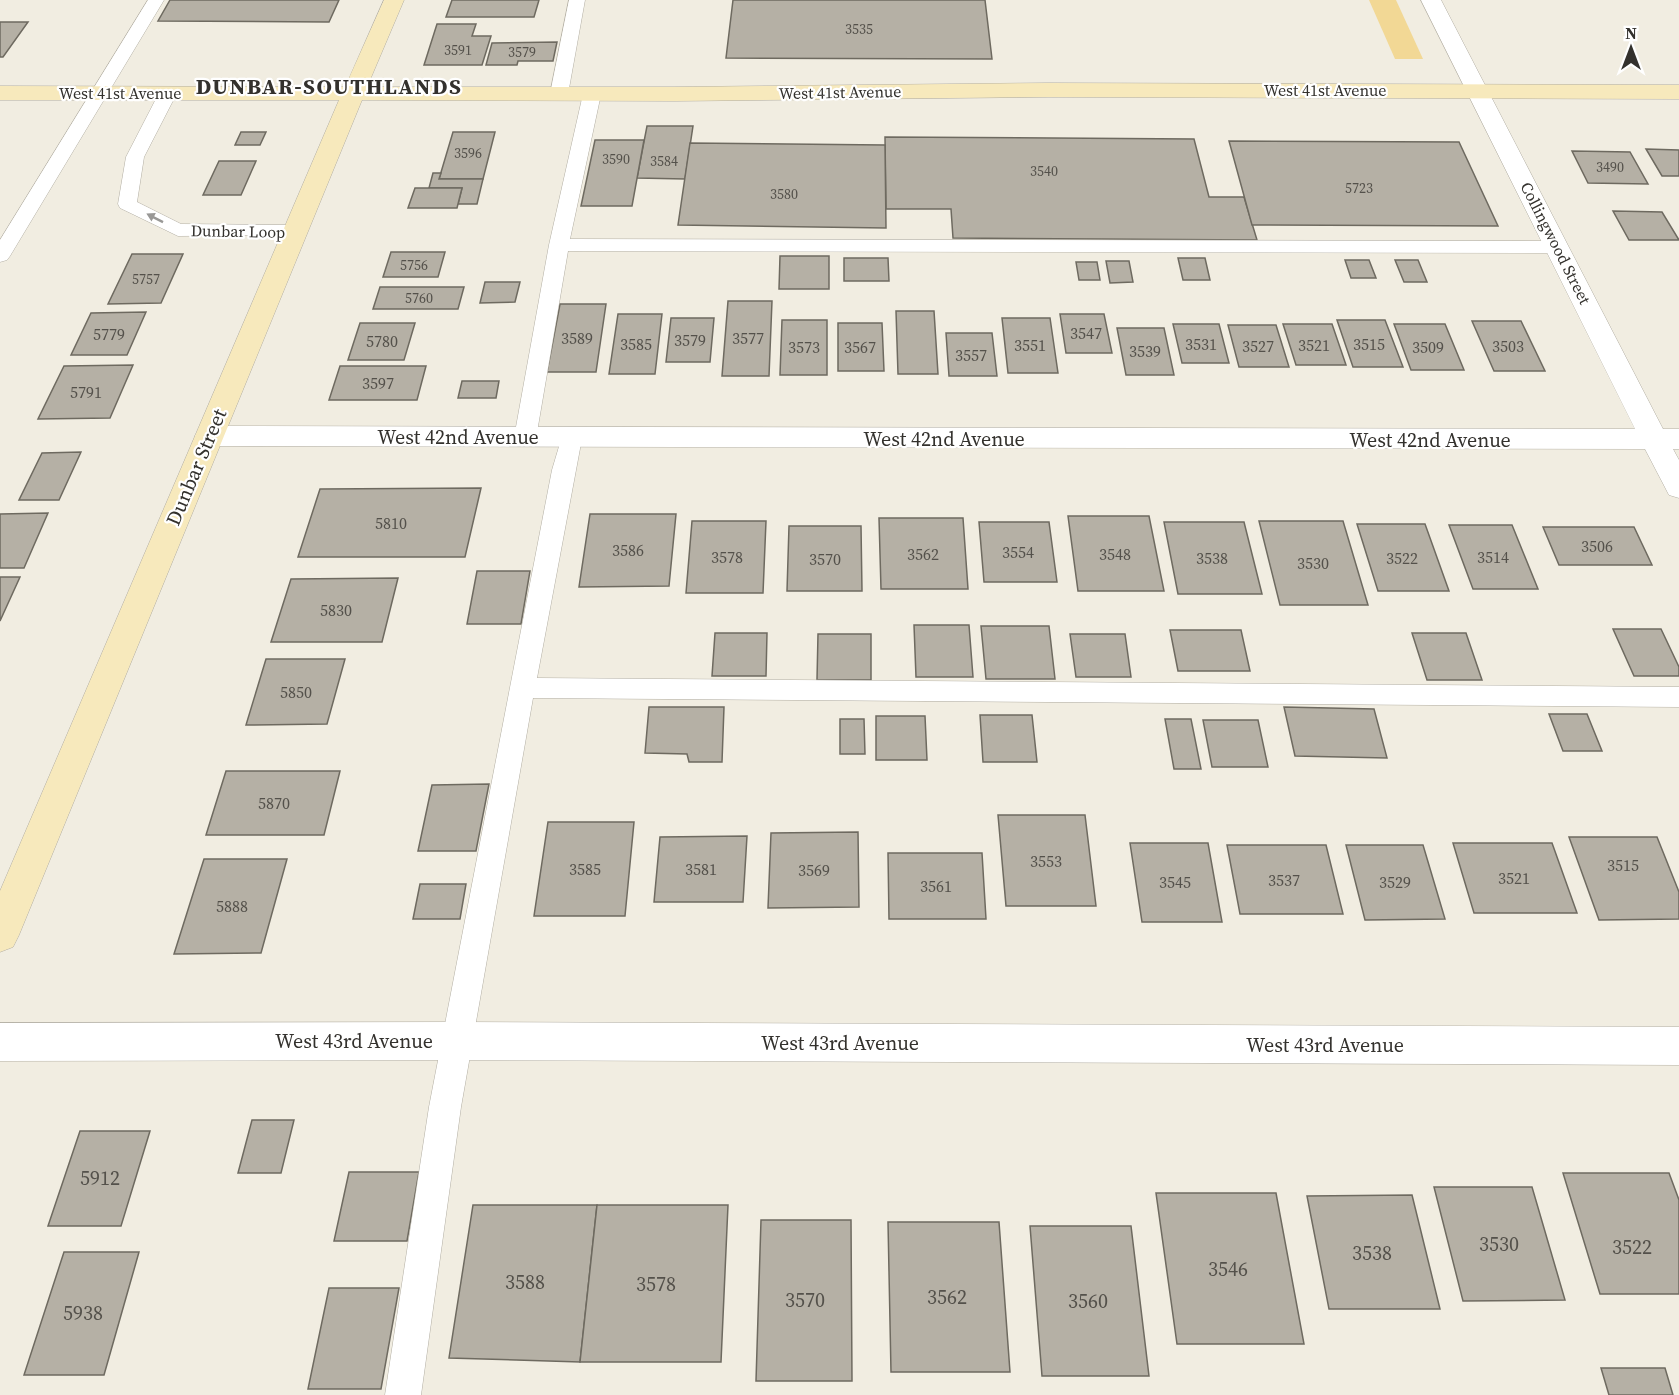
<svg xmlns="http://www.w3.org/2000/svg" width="1679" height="1395" font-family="'Source Serif 4',serif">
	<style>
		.green { fill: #f2d895 }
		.building { fill: #b5b0a5; stroke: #6e6a60; stroke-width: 1.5 }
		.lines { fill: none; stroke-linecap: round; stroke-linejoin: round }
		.service-casing { stroke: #b2aea3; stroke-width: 1 }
		.minor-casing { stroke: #b2aea3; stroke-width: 1 }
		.secondary-casing { stroke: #b2aea3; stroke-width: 1 }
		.service { fill: #fff; fill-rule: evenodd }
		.minor { fill: #fff; fill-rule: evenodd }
		.secondary { fill: #f7e9bc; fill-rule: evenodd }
		.oneway { fill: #999896 }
		.labels { text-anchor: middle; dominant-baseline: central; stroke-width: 4.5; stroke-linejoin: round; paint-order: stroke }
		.far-number-label { font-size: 14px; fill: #54514b }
		.far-street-label { font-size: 16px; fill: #33312d; stroke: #fff }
		.number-label { font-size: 16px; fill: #54514b }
		.street-label { font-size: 20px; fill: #33312d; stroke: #fff }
		.near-number-label { font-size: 20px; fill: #54514b }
		.far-district-label { font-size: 22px; font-weight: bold; letter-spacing: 1.5px; fill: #33312d; stroke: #fff }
	</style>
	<rect width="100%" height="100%" fill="#f1ede1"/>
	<!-- green -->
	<polygon class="green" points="1369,0 1396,0 1423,59 1395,59"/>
	<!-- building -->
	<g class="building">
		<polygon points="170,0 339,0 329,22 158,21"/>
		<polygon points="452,0 539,0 534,17 446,17"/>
		<polygon points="733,0 985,0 992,59 726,58"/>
		<polygon points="0,22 28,22 3,57 0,57"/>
		<polygon points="437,24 476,24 472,36 491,36 482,65 424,65"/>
		<polygon points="557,42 553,61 518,61 517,65 486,65 492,43"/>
		<polygon points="647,126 693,126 685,179 637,178"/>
		<polygon points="241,132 266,132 260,145 235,145"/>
		<polygon points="453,132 495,132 483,179 439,179"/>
		<polygon points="885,137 1194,139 1209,197 1244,197 1257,240 953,238 951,209 886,209"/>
		<polygon points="595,140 644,140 632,206 581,206"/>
		<polygon points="1229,141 1459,142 1498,226 1252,225"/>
		<polygon points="690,143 885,145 886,228 678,225"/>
		<polygon points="1646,149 1679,150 1679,176 1662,176"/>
		<polygon points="1572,151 1630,152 1648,184 1588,183"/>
		<polygon points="219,161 256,161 241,195 203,195"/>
		<polygon points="433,173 441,173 439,179 483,179 477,204 458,204 462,188 429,188"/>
		<polygon points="415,188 462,188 457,208 408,208"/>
		<polygon points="1613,211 1662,212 1679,240 1629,240"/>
		<polygon points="391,252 445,252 438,277 383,277"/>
		<polygon points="132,254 183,254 161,303 108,304"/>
		<polygon points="780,256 829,256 829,289 779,289"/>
		<polygon points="844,258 888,258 889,281 844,281"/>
		<polygon points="1178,258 1205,258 1210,280 1183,280"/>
		<polygon points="1345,260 1369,260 1376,278 1351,278"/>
		<polygon points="1395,260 1418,260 1427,282 1404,282"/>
		<polygon points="1106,261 1129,261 1133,282 1110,283"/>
		<polygon points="1076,262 1097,262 1100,280 1079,280"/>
		<polygon points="485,282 520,282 515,302 480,303"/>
		<polygon points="380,287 464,287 458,309 373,309"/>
		<polygon points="728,301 772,301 769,376 722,376"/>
		<polygon points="560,304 606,304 596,372 547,372"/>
		<polygon points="896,311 934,311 938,374 898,374"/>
		<polygon points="146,312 127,355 71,355 91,313"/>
		<polygon points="618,314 662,314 655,374 609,374"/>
		<polygon points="1060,314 1104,314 1112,353 1066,353"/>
		<polygon points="671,318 714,318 710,362 666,362"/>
		<polygon points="1002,318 1050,318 1058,373 1008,373"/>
		<polygon points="782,320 827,320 827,375 780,375"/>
		<polygon points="1337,320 1385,320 1403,367 1353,367"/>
		<polygon points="1472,321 1521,321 1545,371 1494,371"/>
		<polygon points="360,323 415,323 404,360 348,360"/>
		<polygon points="838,323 882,323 884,371 838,371"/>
		<polygon points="1173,324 1219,324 1229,363 1182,363"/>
		<polygon points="1283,324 1332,324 1346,365 1296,365"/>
		<polygon points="1394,324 1445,324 1464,370 1411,370"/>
		<polygon points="1228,325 1276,325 1289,367 1239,367"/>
		<polygon points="1117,328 1164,328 1174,375 1126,375"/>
		<polygon points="946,333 992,333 997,376 949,376"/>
		<polygon points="133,365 110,418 38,419 64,366"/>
		<polygon points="340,366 426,366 417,400 329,400"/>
		<polygon points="462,381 499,381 496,398 458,398"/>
		<polygon points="81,452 59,500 19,500 42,453"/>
		<polygon points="481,488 465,557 298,557 320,489"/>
		<polygon points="48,513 24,568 0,568 0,514"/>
		<polygon points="590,514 676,514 669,586 579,587"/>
		<polygon points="1068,516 1149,516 1164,591 1078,591"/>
		<polygon points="879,518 963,518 968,589 881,589"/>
		<polygon points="692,521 766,521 763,593 686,593"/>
		<polygon points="1259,521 1343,521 1368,605 1280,605"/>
		<polygon points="979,522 1049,522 1057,582 984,582"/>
		<polygon points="1164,522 1244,522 1262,594 1178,594"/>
		<polygon points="1357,524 1425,524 1449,591 1378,591"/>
		<polygon points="1449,525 1512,525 1538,589 1473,589"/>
		<polygon points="789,526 861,526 862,591 787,591"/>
		<polygon points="1543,527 1634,527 1652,565 1559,565"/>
		<polygon points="477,571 530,571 521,624 467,624"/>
		<polygon points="0,577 20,577 0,621"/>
		<polygon points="398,578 382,642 271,642 291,579"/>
		<polygon points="914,625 969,625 973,677 916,677"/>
		<polygon points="981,626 1049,626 1055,679 986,679"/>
		<polygon points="1613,629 1661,629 1679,667 1679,676 1634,676"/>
		<polygon points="1170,630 1241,630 1250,671 1178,671"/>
		<polygon points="715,633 767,633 766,676 712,676"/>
		<polygon points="1412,633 1466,633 1482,680 1427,680"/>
		<polygon points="818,634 871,634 871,680 817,680"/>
		<polygon points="1070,634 1125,634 1131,677 1076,677"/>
		<polygon points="266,659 345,659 327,724 246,725"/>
		<polygon points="649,707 724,707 722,762 689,762 687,754 645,753"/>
		<polygon points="1284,707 1374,709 1387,758 1295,756"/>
		<polygon points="1549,714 1587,714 1602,751 1563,751"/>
		<polygon points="980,715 1032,715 1037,762 983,762"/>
		<polygon points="876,716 925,716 927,760 876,760"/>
		<polygon points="840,719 864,719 865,754 840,754"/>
		<polygon points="1165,719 1191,719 1201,769 1174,769"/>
		<polygon points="1203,720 1258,720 1268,767 1212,767"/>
		<polygon points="226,771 340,771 324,835 206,835"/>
		<polygon points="489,784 476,851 418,851 432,785"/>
		<polygon points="998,815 1085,815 1096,906 1006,906"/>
		<polygon points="548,822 634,822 625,916 534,916"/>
		<polygon points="858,832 859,907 768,908 771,833"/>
		<polygon points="747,836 743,902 654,902 660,837"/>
		<polygon points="1569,837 1657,837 1679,892 1679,919 1599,920"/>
		<polygon points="1130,843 1208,843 1222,922 1142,922"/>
		<polygon points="1453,843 1552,843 1577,913 1474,913"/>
		<polygon points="1227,845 1326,845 1343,914 1240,914"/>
		<polygon points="1346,845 1423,845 1445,919 1365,920"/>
		<polygon points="888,853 982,853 986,919 889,919"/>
		<polygon points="204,859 287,859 261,953 174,954"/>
		<polygon points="420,884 466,884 460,919 413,919"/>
		<polygon points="252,1120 294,1120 281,1173 238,1173"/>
		<polygon points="80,1131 150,1131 121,1226 48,1226"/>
		<polygon points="349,1172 419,1172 407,1241 334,1241"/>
		<polygon points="1563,1173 1669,1173 1679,1200 1679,1294 1600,1294"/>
		<polygon points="1434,1187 1532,1187 1565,1300 1463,1301"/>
		<polygon points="1156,1193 1276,1193 1304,1344 1177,1344"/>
		<polygon points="1412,1195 1440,1309 1329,1309 1307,1196"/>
		<polygon points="473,1205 597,1205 580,1362 449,1358"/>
		<polygon points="597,1205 728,1205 721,1362 580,1362"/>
		<polygon points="761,1220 851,1220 852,1381 756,1381"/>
		<polygon points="888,1222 999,1222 1010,1372 891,1372"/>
		<polygon points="1030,1226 1131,1226 1149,1376 1042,1376"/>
		<polygon points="64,1252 139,1252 104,1375 24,1375"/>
		<polygon points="329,1288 399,1288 381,1389 308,1389"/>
		<polygon points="1601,1368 1665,1368 1673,1395 1609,1395"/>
	</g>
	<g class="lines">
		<defs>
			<g id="service">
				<polygon points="148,0 164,0 10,256 7,260 0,262 0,240"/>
				<polygon points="569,0 585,0 568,94 565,98 553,98 550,94"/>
				<polygon points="168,88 174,89 177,93 144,157 137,202 181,224 294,225 301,227 304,231 301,235 178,236 120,208 118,204 126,157 159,93 162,89"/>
				<polygon points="592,89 598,90 601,94 570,239 1558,241 1565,243 1568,247 1565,251 1558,253 568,251 536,438 533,443 525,446 517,443 514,438 549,245 583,94 586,90"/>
				<polygon points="571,430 579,433 582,438 537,678 1679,687 1679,707 533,698 461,1107 421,1395 385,1395 429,1107 552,470 563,433"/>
			</g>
			<g id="minor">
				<polygon points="1421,0 1441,0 1663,429 1679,429 1679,449 1673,449 1679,460 1679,498 1669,495 1645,449 209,446 199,443 195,436 199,429 209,426 1635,429"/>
				<polygon points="456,1022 1679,1027 1679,1065 456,1060 0,1061 0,1023"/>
			</g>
			<polygon id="secondary" points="384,0 404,0 367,87 675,87 1048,83 1679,85 1679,99 1048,97 675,101 362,100 19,935 13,947 0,952 0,891 339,100 0,100 0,86 345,87"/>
		</defs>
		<!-- service casing -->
		<use href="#service" class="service-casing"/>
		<!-- minor casing -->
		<use href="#minor" class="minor-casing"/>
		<!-- secondary casing -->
		<use href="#secondary" class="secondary-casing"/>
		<!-- service -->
		<use href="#service" class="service"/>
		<!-- minor -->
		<use href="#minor" class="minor"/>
		<!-- secondary -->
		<use href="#secondary" class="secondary"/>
	</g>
	<!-- one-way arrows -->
	<defs><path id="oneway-solid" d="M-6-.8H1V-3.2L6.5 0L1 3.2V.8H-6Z" transform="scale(1.5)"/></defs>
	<use class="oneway" href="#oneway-solid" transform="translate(155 218) rotate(-153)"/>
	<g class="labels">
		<!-- far-number labels -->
		<g class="far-number-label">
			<text x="859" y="29">3535</text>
			<text x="458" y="50">3591</text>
			<text x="522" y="52">3579</text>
			<text x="468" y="153">3596</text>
			<text x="616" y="159">3590</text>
			<text x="664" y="161">3584</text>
			<text x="1610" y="167">3490</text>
			<text x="1044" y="171">3540</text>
			<text x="1359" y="188">5723</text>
			<text x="784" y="194">3580</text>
			<text x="414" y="265">5756</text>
			<text x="146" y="279">5757</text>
			<text x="419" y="298">5760</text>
		</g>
		<!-- far-street labels -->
		<g class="far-street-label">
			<text x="1325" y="90">West 41st Avenue</text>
			<text transform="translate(840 92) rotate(-1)">West 41st Avenue</text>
			<text x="120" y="93">West 41st Avenue</text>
			<text transform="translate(238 231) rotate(1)">Dunbar Loop</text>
			<text transform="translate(1556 243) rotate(63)">Collingwood Street</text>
		</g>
		<!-- number labels -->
		<g class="number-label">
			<text x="1086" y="333">3547</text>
			<text x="109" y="334">5779</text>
			<text x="577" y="338">3589</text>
			<text x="748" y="338">3577</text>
			<text x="690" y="340">3579</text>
			<text x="382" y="341">5780</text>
			<text x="636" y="344">3585</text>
			<text x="1201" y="344">3531</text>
			<text x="1369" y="344">3515</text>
			<text x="1030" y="345">3551</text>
			<text x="1314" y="345">3521</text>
			<text x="1258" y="346">3527</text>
			<text x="1508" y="346">3503</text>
			<text x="804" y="347">3573</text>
			<text x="860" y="347">3567</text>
			<text x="1428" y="347">3509</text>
			<text x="1145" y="351">3539</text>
			<text x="971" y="355">3557</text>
			<text x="378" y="383">3597</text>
			<text x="86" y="392">5791</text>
			<text x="391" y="523">5810</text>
			<text x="1597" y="546">3506</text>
			<text x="628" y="550">3586</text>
			<text x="1018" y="552">3554</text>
			<text x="923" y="554">3562</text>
			<text x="1115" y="554">3548</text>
			<text x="727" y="557">3578</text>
			<text x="1493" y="557">3514</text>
			<text x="1212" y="558">3538</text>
			<text x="1402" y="558">3522</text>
			<text x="825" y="559">3570</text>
			<text x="1313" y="563">3530</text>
			<text x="336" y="610">5830</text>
			<text x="296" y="692">5850</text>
			<text x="274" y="803">5870</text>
			<text x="1046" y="861">3553</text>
			<text x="1623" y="865">3515</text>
			<text x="585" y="869">3585</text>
			<text x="701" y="869">3581</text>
			<text x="814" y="870">3569</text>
			<text x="1514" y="878">3521</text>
			<text x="1284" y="880">3537</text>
			<text x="1175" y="882">3545</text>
			<text x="1395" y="882">3529</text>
			<text x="936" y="886">3561</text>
			<text x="232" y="906">5888</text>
		</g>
		<!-- street labels -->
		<g class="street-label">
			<text x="458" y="437">West 42nd Avenue</text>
			<text x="944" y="439">West 42nd Avenue</text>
			<text x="1430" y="440">West 42nd Avenue</text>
			<text transform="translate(196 467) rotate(-67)">Dunbar Street</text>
			<text x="354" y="1041">West 43rd Avenue</text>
			<text x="840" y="1043">West 43rd Avenue</text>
			<text x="1325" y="1045">West 43rd Avenue</text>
		</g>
		<!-- near-number labels -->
		<g class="near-number-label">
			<text x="100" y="1178">5912</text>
			<text x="1499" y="1244">3530</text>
			<text x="1632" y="1247">3522</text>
			<text x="1372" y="1253">3538</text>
			<text x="1228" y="1269">3546</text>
			<text x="525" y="1282">3588</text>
			<text x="656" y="1284">3578</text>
			<text x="947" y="1297">3562</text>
			<text x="805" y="1300">3570</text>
			<text x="1088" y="1301">3560</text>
			<text x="83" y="1313">5938</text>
		</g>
		<!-- far-district labels -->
		<g class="far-district-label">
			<text x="329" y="86">DUNBAR-SOUTHLANDS</text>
		</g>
	</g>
	<!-- north arrow -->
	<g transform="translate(1631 48)" stroke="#ffffff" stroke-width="4.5" paint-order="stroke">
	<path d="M0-4.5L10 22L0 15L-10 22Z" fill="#33312d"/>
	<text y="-9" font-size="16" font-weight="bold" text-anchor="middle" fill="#33312d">N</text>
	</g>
</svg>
